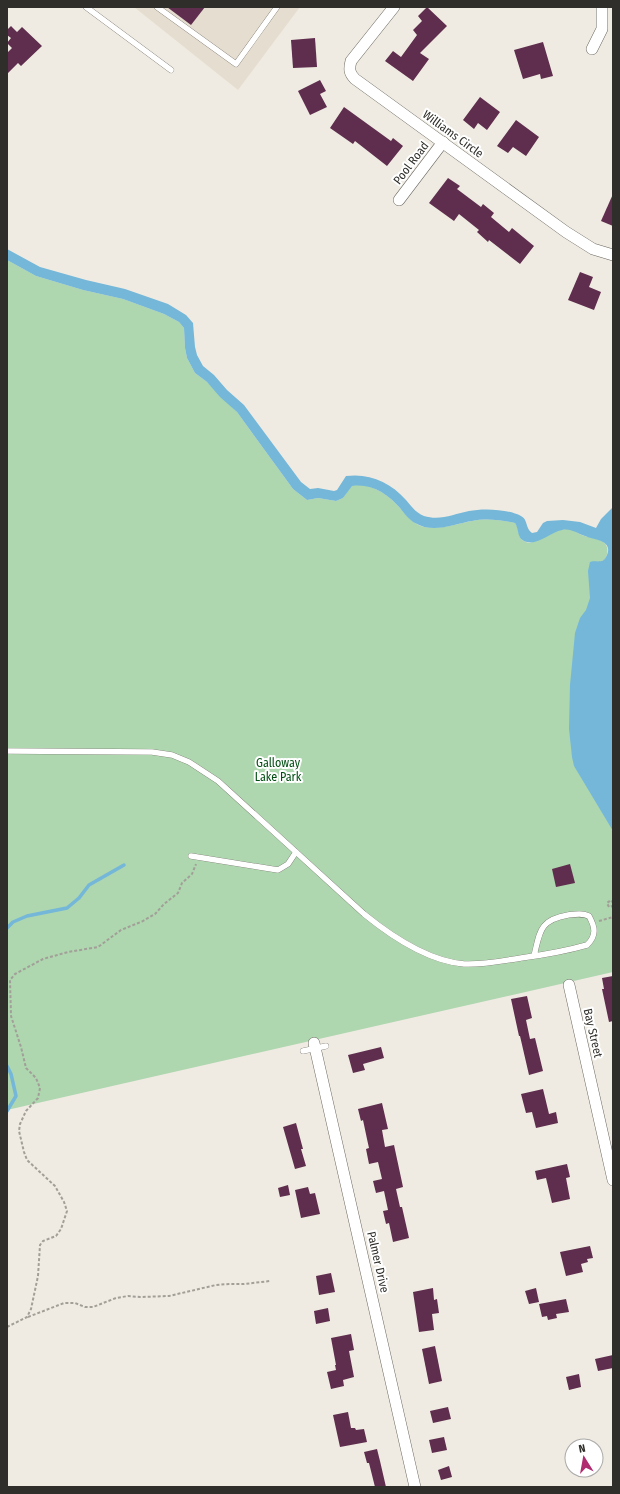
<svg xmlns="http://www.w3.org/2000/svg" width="620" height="1494" font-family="'Fira Sans Condensed',sans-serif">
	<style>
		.built { fill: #e5ddcf }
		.green { fill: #aed6af }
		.water { fill: #74b7d9 }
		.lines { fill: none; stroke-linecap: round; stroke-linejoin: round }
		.stream { stroke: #74b7d9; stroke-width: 3.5 }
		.building { fill: #5f2d4d }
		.service-casing { stroke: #6a675f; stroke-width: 6 }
		.minor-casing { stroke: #6a675f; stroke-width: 12 }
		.path { stroke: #a29f98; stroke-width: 2; stroke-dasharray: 3 2; stroke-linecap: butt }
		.service { stroke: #fff; stroke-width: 5.5 }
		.minor { stroke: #fff; stroke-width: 11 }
		.labels { text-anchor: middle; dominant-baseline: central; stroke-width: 4; stroke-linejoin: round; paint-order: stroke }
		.street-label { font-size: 12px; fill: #2f2e2a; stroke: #fff }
		.park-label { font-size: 12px; fill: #004d11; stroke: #fff }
	</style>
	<rect width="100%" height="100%" fill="#efebe2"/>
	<!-- built -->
	<polygon class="built" points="134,7 300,7 238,90"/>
	<!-- green -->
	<path class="green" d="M7 260 36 276 83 290 123 299 164 314 179 322 184 328 185 348 187 358 195 373 207 382 237 412 293 489 307 500 318 498 336 501 343 498 352 485C371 483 388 494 400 508 407 516 413 524 424 527 441 530 456 524 472 521 486 518 501 520 515 523 522 533 515 540 530 543 542 538 555 528 568 529 573 529 577 533 582 535 591 539 611 538 607 554 606 559 604 561 599 562L613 628V972L7 1110Z"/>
	<!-- water -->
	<path class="water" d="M7 249 40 267 86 280 125 289 168 304 186 315 193 323 195 347 197 355 203 366 214 375 227 390 244 405 301 482 310 489 318 488 334 491 337 490 346 476C370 473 390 482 406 500 411 506 416 513 424 516 440 521 454 514 469 511 483 508 508 509 521 516 528 519 525 528 532 533L537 532 543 523 547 521 563 520 580 522 596 528 601 519 613 507V831L574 766 572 757 569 729 570 685 575 633 580 618 586 610 590 598 588 571 590 562C596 560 603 564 606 557 615 540 594 540 585 536 576 533 571 528 562 530 551 532 538 545 527 542 516 539 520 531 515 523 501 520 486 518 472 521 454 524 433 534 415 523 409 520 404 513 400 508 388 494 371 483 352 486L343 498 336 501 318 498 307 500 293 489 237 412 220 397 207 382 195 373 187 358 185 348 184 328 179 322 164 314 123 299 83 290 36 276 7 260Z"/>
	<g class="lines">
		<!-- stream -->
		<g class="stream">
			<polyline points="7,928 13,922 27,916 67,908 79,898 89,885 124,865"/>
			<polyline points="7,1066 11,1074 16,1096 7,1111"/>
		</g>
	</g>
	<!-- building -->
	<g class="building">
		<polygon points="167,7 205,7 191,25"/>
		<polygon points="427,7 447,26 420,53 429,59 413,81 385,61 393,51 401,57 417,35 413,30 422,21 418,16"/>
		<polygon points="11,26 17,32 22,27 42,46 21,66 18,63 7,74 7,53 12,48 7,43 11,38 7,35 7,30"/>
		<polygon points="315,38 317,67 293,68 291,40"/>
		<polygon points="543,42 553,76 541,79 540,74 523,79 514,50"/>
		<polygon points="320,80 326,91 320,94 327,107 310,115 298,91"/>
		<polygon points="480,97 500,112 487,130 478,123 474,129 463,120"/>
		<polygon points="344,107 391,141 393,138 403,146 387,166 355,141 353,144 330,128"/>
		<polygon points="516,120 539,137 526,156 513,147 508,153 497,146"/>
		<polygon points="448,178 460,186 457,189 481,207 483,204 494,213 491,217 509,232 512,228 534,246 520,264 489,240 488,242 477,232 479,230 459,214 454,221 429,203"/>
		<polygon points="613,194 613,226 601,221"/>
		<polygon points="580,272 593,277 589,287 601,292 594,310 568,300"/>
		<polygon points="570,864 575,883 556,887 552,869"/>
		<polygon points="613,976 613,1021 609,1022 602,989 604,989 602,978"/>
		<polygon points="527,996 532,1018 526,1020 530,1039 535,1038 543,1071 529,1075 520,1036 519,1036 511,999"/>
		<polygon points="381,1047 384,1058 363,1064 365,1070 353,1073 348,1055"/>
		<polygon points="543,1089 549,1114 556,1112 558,1123 536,1128 532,1112 526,1113 521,1094"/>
		<polygon points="382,1103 388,1129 382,1130 385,1147 394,1145 403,1187 396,1189 400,1207 402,1207 409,1238 393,1242 389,1223 386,1224 383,1211 388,1210 384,1191 376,1193 373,1181 382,1179 378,1162 369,1164 366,1149 369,1148 367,1139 363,1120 361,1121 358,1109"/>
		<polygon points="296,1123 303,1149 301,1149 306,1166 295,1169 283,1127"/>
		<polygon points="567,1164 570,1177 566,1178 570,1199 552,1203 546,1178 537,1180 535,1171"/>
		<polygon points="288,1185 290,1195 280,1197 278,1188"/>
		<polygon points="308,1187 310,1194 315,1193 320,1214 301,1218 295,1190"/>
		<polygon points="590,1246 593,1258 587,1259 588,1262 581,1264 583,1272 566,1276 560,1252"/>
		<polygon points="331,1273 335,1292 319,1295 316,1276"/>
		<polygon points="433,1288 434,1300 437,1299 439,1313 432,1314 434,1330 419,1332 413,1292"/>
		<polygon points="536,1288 539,1302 529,1304 525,1291"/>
		<polygon points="566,1299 569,1312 556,1314 557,1318 548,1320 547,1316 542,1317 539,1304"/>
		<polygon points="328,1308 330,1321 316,1324 314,1311"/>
		<polygon points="351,1334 354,1350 349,1351 354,1377 343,1380 344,1386 331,1389 327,1372 336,1370 335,1365 336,1365 331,1338"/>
		<polygon points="435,1346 442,1381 429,1384 422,1349"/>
		<polygon points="613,1355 613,1368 598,1371 595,1359"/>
		<polygon points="579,1374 581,1387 569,1390 566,1377"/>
		<polygon points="448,1407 451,1419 433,1423 430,1411"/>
		<polygon points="348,1412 351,1428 355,1428 356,1430 364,1429 367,1442 340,1447 333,1415"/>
		<polygon points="444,1437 447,1450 432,1453 429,1440"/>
		<polygon points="377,1449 380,1461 386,1487 375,1487 369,1463 367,1463 364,1452"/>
		<polygon points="449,1466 452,1477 441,1480 438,1470"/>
	</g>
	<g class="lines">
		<defs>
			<g id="service">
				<polyline points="86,7 171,70"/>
				<polyline points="157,7 236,64 277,7"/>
				<path d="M7 751 152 752 172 755 189 762 218 781 364 914C391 936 428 961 464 964 483 965 502 961 521 958 543 955 566 951 587 945 597 935 595 927 589 916 582 913 576 914 568 915 539 920 540 932 534 956"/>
				<polyline points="191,856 278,870 288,864 296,852"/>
				<polyline points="303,1051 326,1046"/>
			</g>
			<g id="minor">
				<path d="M394 7 351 61C349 69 349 73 355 79L566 232 593 249 613 255"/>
				<polyline points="592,49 602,29 602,7"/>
				<polyline points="399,200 443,142"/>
				<polyline points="569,985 613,1180"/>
				<polyline points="314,1043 415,1487"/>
			</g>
		</defs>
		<!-- service casing -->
		<use href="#service" class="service-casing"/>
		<!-- minor casing -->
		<use href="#minor" class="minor-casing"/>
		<!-- path -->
		<g class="path">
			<polyline points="613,903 611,900 607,903 609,907 612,906 613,908"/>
			<polyline points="599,921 613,917"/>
			<polyline points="28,1317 64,1303 75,1303 85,1307 93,1307 116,1298 128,1296 140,1297 169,1296 216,1285 229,1284 244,1284 270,1281"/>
			<polyline points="7,1327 27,1317 31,1309 38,1276 40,1245 43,1241 56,1236 61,1229 67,1211 64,1202 55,1186 27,1160 24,1152 19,1131 20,1124 26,1111 38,1098 40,1088 36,1078 26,1068 21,1047 11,1016 10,980 15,974 43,959 68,952 98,947 121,930 143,921 155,914 164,904 178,893 182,883 192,874 196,864"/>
		</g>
		<!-- service -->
		<use href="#service" class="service"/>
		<!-- minor -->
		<use href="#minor" class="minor"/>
	</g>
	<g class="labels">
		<!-- street labels -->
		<g class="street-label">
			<text transform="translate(453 134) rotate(36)">Williams Circle</text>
			<text transform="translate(411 163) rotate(-53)">Pool Road</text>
			<text transform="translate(593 1033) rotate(77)">Bay Street</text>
			<text transform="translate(378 1262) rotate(77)">Palmer Drive</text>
		</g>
		<!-- park labels -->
		<g class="park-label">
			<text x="278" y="763">Galloway<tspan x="278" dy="14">Lake Park</tspan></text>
		</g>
	</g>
	<!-- border -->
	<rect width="620" height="1494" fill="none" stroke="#2f2e2a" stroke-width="16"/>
	<!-- north arrow -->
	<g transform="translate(584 1458) rotate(349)"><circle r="19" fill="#ffffff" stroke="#acabaa"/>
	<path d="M0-3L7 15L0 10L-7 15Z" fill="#b02a70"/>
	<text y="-6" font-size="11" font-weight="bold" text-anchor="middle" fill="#2f2e2a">N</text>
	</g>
</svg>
